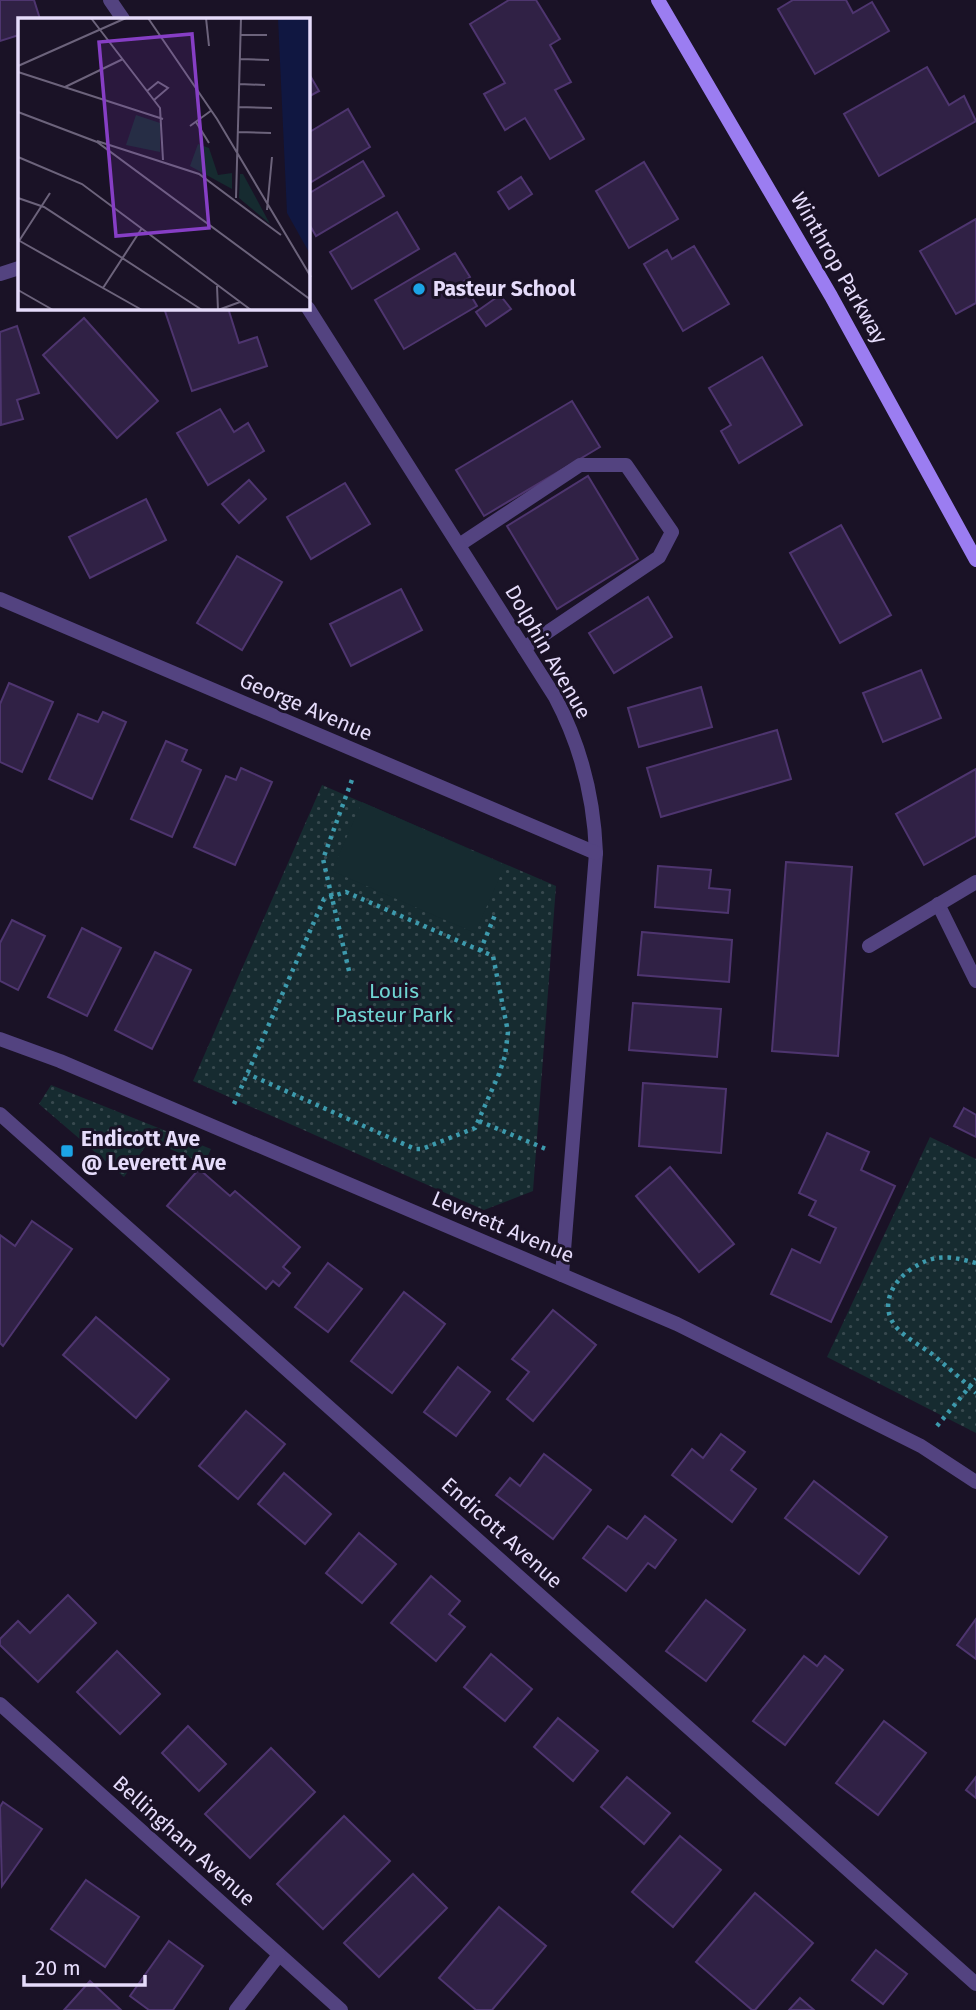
<svg xmlns="http://www.w3.org/2000/svg" width="976" height="2010" font-family="'Fira Sans',sans-serif">
	<style>
		.grass { fill: url(#grass-dots) }
		.garden { fill: #162b30 }
		.building { fill: #302145; stroke: #4e356f; stroke-width: 2 }
		.lines { fill: none; stroke-linecap: round; stroke-linejoin: round }
		.path { stroke: #3d9aad; stroke-width: 4.5; stroke-dasharray: 3.5 5; stroke-linecap: butt }
		.service { stroke: #534380; stroke-width: 14 }
		.minor { stroke: #534380; stroke-width: 14 }
		.secondary { stroke: #9b7df1; stroke-width: 14 }
		.poi-dot { fill: #1ca4e6; stroke: #1a1226; stroke-width: 2.5 }
		.labels { text-anchor: middle; dominant-baseline: central; stroke-width: 6; stroke-linejoin: round; paint-order: stroke }
		.street-label { font-size: 21px; fill: #e6dcfb; stroke: #1a1226 }
		.poi-label { font-size: 21px; font-weight: bold; fill: #e6dcfb; stroke: #1a1226; text-anchor: start }
		.park-label { font-size: 21px; fill: #6fd4d2; stroke: #1a1226 }
		.inset-road { fill: none; stroke: #6c637b; stroke-width: 2 }
		.view { fill: #863ec5; fill-opacity: 0.15; stroke: #863ec5; stroke-width: 3.5 }
		.inset-edge { fill: none; stroke: #e6dcfb; stroke-width: 3.5 }
	</style>
	<defs>
		<pattern id="grass-dots" width="8" height="8" patternUnits="userSpaceOnUse" patternTransform="scale(1.75)"><rect width="8" height="8" fill="#162b30"/><path d="M2 2h.1M6 6h.1" fill="none" stroke="#38494f" stroke-width="1.8" stroke-linecap="round"/></pattern>
	</defs>
	<rect width="100%" height="100%" fill="#1a1226"/>
	<!-- grass -->
	<g class="grass">
		<polygon points="322,785 556,886 533,1191 484,1210 193,1081"/>
		<polygon points="51,1085 211,1149 204,1164 150,1140 124,1177 39,1104"/>
		<polygon points="930,1137 976,1159 976,1433 827,1357"/>
	</g>
	<!-- garden -->
	<polygon class="garden" points="362,802 505,865 475,933 332,871"/>
	<!-- building -->
	<g class="building">
		<polygon points="0,0 34,0 40,19 19,19 19,35 0,41"/>
		<polygon points="509,0 536,0 560,39 550,45 571,82 555,90 584,139 550,159 525,118 505,130 484,94 505,83 470,24"/>
		<polygon points="793,0 846,0 853,13 872,2 889,31 815,74 778,9"/>
		<polygon points="927,67 949,105 964,96 976,121 879,176 844,114"/>
		<polygon points="308,72 319,91 308,97"/>
		<polygon points="348,109 370,147 308,184 308,133"/>
		<polygon points="363,161 384,196 316,236 308,222 308,194"/>
		<polygon points="644,162 678,219 629,248 596,191"/>
		<polygon points="521,177 532,194 509,209 498,192"/>
		<polygon points="397,212 419,249 352,289 330,252"/>
		<polygon points="976,219 976,303 956,314 920,251"/>
		<polygon points="694,246 729,304 683,331 644,264 667,250 672,259"/>
		<polygon points="455,253 470,277 463,282 477,306 404,349 375,300"/>
		<polygon points="500,295 511,309 486,326 476,312"/>
		<polygon points="164,308 228,308 239,343 257,337 267,366 192,391"/>
		<polygon points="84,318 158,401 117,438 43,355"/>
		<polygon points="17,326 39,393 17,400 23,419 1,425 0,332"/>
		<polygon points="762,357 802,425 739,463 721,431 731,425 709,388"/>
		<polygon points="572,401 600,447 484,516 456,470"/>
		<polygon points="220,409 234,432 248,423 264,451 208,485 177,433"/>
		<polygon points="588,476 638,559 557,609 507,526"/>
		<polygon points="249,480 266,499 239,523 222,504"/>
		<polygon points="345,483 370,524 311,559 287,517"/>
		<polygon points="146,499 166,540 90,578 69,537"/>
		<polygon points="841,525 891,615 840,643 790,553"/>
		<polygon points="237,556 282,582 242,650 197,623"/>
		<polygon points="401,589 422,630 351,666 330,624"/>
		<polygon points="648,597 672,637 614,673 589,633"/>
		<polygon points="921,670 941,718 883,742 863,693"/>
		<polygon points="9,683 53,702 22,772 0,762 0,704"/>
		<polygon points="701,687 712,727 639,747 628,708"/>
		<polygon points="103,712 126,722 92,799 49,779 78,714 98,722"/>
		<polygon points="777,730 791,779 661,817 647,768"/>
		<polygon points="166,741 187,750 182,761 201,770 172,837 131,819"/>
		<polygon points="241,768 272,782 235,865 194,847 226,776 236,780"/>
		<polygon points="976,769 976,836 924,865 896,814"/>
		<polygon points="786,862 852,867 838,1056 772,1051"/>
		<polygon points="658,866 711,870 709,888 730,890 728,913 655,907"/>
		<polygon points="12,920 45,936 18,990 0,981 0,943"/>
		<polygon points="82,928 121,948 87,1016 48,997"/>
		<polygon points="642,932 732,940 729,982 638,975"/>
		<polygon points="155,952 191,970 152,1049 115,1030"/>
		<polygon points="633,1003 721,1009 717,1057 629,1050"/>
		<polygon points="643,1083 726,1089 721,1153 639,1146"/>
		<polygon points="964,1108 976,1115 976,1137 954,1126"/>
		<polygon points="827,1133 869,1152 861,1170 895,1186 831,1322 771,1294 792,1249 820,1263 836,1228 809,1215 816,1201 799,1193"/>
		<polygon points="670,1167 734,1244 699,1272 636,1196"/>
		<polygon points="199,1169 230,1196 235,1191 300,1247 283,1267 290,1273 279,1286 273,1281 266,1289 167,1206"/>
		<polygon points="32,1221 72,1249 3,1346 0,1343 0,1235 15,1246"/>
		<polygon points="328,1263 362,1289 328,1332 295,1307"/>
		<polygon points="404,1292 445,1324 392,1393 351,1361"/>
		<polygon points="553,1310 596,1345 533,1421 507,1399 529,1372 512,1359"/>
		<polygon points="96,1317 169,1379 136,1418 63,1355"/>
		<polygon points="458,1367 490,1392 456,1436 424,1412"/>
		<polygon points="246,1411 285,1444 238,1499 199,1466"/>
		<polygon points="721,1434 745,1452 731,1470 756,1489 732,1522 672,1475 692,1449 703,1458"/>
		<polygon points="544,1454 591,1490 553,1539 496,1495 510,1478 520,1486"/>
		<polygon points="284,1473 331,1514 305,1544 258,1504"/>
		<polygon points="814,1481 887,1537 859,1574 785,1518"/>
		<polygon points="645,1516 676,1540 655,1568 648,1563 626,1591 583,1558 608,1526 627,1539"/>
		<polygon points="359,1533 396,1564 362,1603 326,1573"/>
		<polygon points="431,1576 460,1601 449,1614 465,1627 436,1661 391,1623"/>
		<polygon points="68,1595 96,1623 38,1682 0,1645 0,1639 18,1621 30,1633"/>
		<polygon points="706,1600 745,1630 706,1681 666,1651"/>
		<polygon points="976,1619 976,1659 957,1645"/>
		<polygon points="117,1651 160,1694 120,1734 77,1692"/>
		<polygon points="491,1654 532,1689 505,1721 464,1687"/>
		<polygon points="804,1656 817,1666 825,1656 843,1670 785,1745 753,1721"/>
		<polygon points="558,1718 598,1751 573,1781 534,1747"/>
		<polygon points="884,1721 926,1753 878,1815 836,1783"/>
		<polygon points="188,1726 226,1764 199,1791 162,1753"/>
		<polygon points="271,1748 315,1792 250,1858 205,1814"/>
		<polygon points="627,1777 670,1813 644,1844 601,1807"/>
		<polygon points="976,1777 976,1798 966,1790"/>
		<polygon points="3,1802 42,1829 2,1886 0,1807"/>
		<polygon points="344,1816 390,1861 323,1929 277,1884"/>
		<polygon points="680,1836 721,1870 673,1927 632,1892"/>
		<polygon points="413,1874 447,1908 379,1977 344,1943"/>
		<polygon points="86,1880 139,1917 105,1967 51,1929"/>
		<polygon points="755,1893 813,1943 755,2010 752,2010 696,1962"/>
		<polygon points="499,1907 546,1946 492,2010 476,2010 439,1978"/>
		<polygon points="169,1941 203,1966 173,2010 149,2010 130,1996"/>
		<polygon points="876,1950 907,1974 883,2004 852,1980"/>
		<polygon points="90,1981 121,2010 64,2010"/>
		<polygon points="800,1998 814,2010 789,2010"/>
	</g>
	<g class="lines">
		<!-- path -->
		<g class="path">
			<polyline points="480,951 495,915"/>
			<polyline points="349,971 323,859 353,777"/>
			<polyline points="234,1104 324,899 346,892 493,956 508,1032 505,1056 499,1074 475,1128 422,1149 415,1149 248,1074"/>
			<polyline points="479,1121 546,1149"/>
			<path d="M976 1263C950 1256 934 1253 910 1270 891 1283 879 1308 897 1328 906 1338 921 1346 932 1354 947 1367 962 1379 976 1393"/>
			<polyline points="937,1426 976,1379"/>
		</g>
		<!-- service -->
		<g class="service">
			<polyline points="459,545 580,465 626,465 672,532 659,557 524,648"/>
			<polyline points="938,904 976,981"/>
			<polyline points="869,946 976,882"/>
		</g>
		<!-- minor -->
		<g class="minor">
			<polyline points="110,0 123,19"/>
			<polyline points="0,274 19,268"/>
			<path d="M308 308 555 697C581 746 594 798 596 853L562 1275"/>
			<polyline points="0,599 596,853"/>
			<polyline points="0,1039 60,1061 677,1324 921,1446 976,1482"/>
			<polyline points="0,1114 976,1984"/>
			<polyline points="0,1704 341,2010"/>
			<polyline points="236,2010 279,1955"/>
		</g>
		<!-- secondary -->
		<polyline class="secondary" points="658,0 831,296 976,560"/>
	</g>
	<!-- markers -->
	<g class="poi-dot">
		<circle cx="419" cy="289" r="7"/>
		<rect x="60" y="1144" width="14" height="14" rx="3.5"/>
	</g>
	<g class="labels">
		<!-- street labels -->
		<g class="street-label">
			<text transform="translate(839 268) rotate(60)">Winthrop Parkway</text>
			<text transform="translate(548 652) rotate(60)">Dolphin Avenue</text>
			<text transform="translate(306 707) rotate(23)">George Avenue</text>
			<text transform="translate(503 1227) rotate(23)">Leverett Avenue</text>
			<text transform="translate(502 1533) rotate(42)">Endicott Avenue</text>
			<text transform="translate(184 1841) rotate(42)">Bellingham Avenue</text>
		</g>
		<!-- poi labels -->
		<g class="poi-label">
			<text x="433" y="289">Pasteur School</text>
			<text x="81" y="1139">Endicott Ave<tspan x="81" dy="24">@ Leverett Ave</tspan></text>
		</g>
		<!-- park labels -->
		<g class="park-label">
			<text x="394" y="991">Louis<tspan x="394" dy="24">Pasteur Park</tspan></text>
		</g>
	</g>
	<!-- overview -->
	<g transform="translate(18 18)">
		<rect width="292" height="292" fill="#1a1226"/>
		<path d="M118 97 142 105V134L108 127ZM180 126 191 130 200 157 214 155V171L172 148ZM222 156H225L252 206 221 180Z" fill="#162b30"/>
		<path d="M260 0H292V236L269 195Z" fill="#101741"/>
		<path class="inset-road" d="M73 0 142 90 145 142M130 0 199 101 293 259M188 0 191 28M222 17H249M222 41 251 42M0 48 108 0M0 54 145 101M221 66 247 67M47 69 105 41M129 73 140 64 150 70 136 82M220 89 254 90M0 94 79 124 293 282M178 104 191 125M172 108 194 92M220 114 253 115M79 123 181 156 263 217M0 139 64 166 233 292M0 180 26 189 184 292M218 180 223 0M249 192 254 139M0 222 124 292M1 223 32 175M199 268 200 292M85 270 124 210M0 272 35 292M200 292 222 284"/>
		<path class="view" d="M174 16 191 210 98 218 81 24Z"/>
		<rect width="292" height="292" class="inset-edge"/>
	</g>
	<!-- scale -->
	<path d="M24 1975v10h121v-10" fill="none" stroke="#e6dcfb" stroke-width="3.5"/>
	<text x="35" y="1975" font-size="21" fill="#e6dcfb" stroke="#1a1226" stroke-width="5" paint-order="stroke">20 m</text>
</svg>
